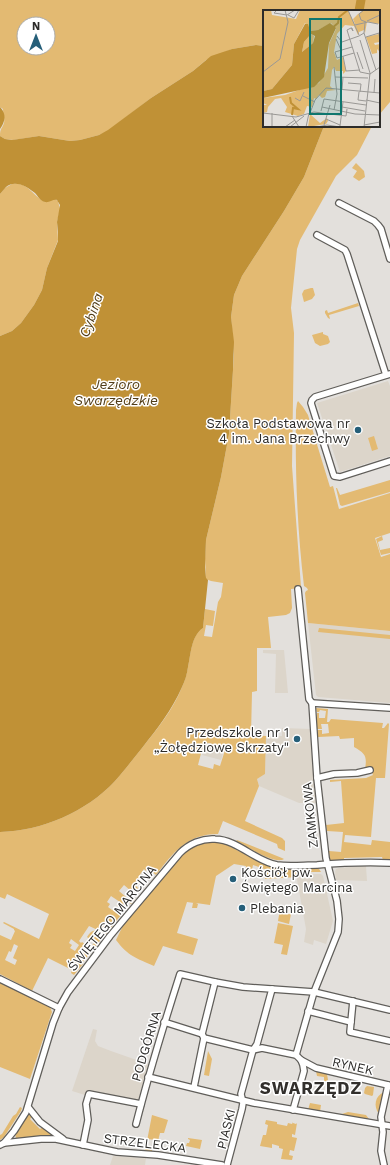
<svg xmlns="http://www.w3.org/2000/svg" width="390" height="1165" font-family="'Work Sans',sans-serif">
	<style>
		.built { fill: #dcd5ca }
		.green { fill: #e3ba72; fill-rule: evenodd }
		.water { fill: #c09136 }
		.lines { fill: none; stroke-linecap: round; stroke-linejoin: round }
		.river { stroke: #c09136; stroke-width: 9 }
		.minor-casing { stroke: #605e5a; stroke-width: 8 }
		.minor { stroke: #fff; stroke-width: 5.5 }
		.poi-dot { fill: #265f79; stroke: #fff; stroke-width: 1.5 }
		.labels { text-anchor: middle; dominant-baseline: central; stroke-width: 3; stroke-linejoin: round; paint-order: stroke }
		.poi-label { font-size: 13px; fill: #2d2c2a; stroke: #fff; text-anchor: end }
		.street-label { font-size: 13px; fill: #2d2c2a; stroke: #fff }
		.water-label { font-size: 14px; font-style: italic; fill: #513d18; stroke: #fff }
		.district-label { font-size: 17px; font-weight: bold; letter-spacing: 1px; fill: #322f2c; stroke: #fff }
		.inset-river { fill: none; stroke: #c09136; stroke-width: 2 }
		.inset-road { fill: none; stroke: #9a9895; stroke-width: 1 }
		.view { fill: #0f766e; fill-opacity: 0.15; stroke: #0f766e; stroke-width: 2 }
		.inset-edge { fill: none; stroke: #2d2c2a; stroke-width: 2 }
	</style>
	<rect width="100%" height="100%" fill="#e3e0dc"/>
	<!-- built -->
	<g class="built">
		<polygon points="388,381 390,386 390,456 340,472 317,403"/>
		<polygon points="308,623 390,631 390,703 318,697 316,695"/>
		<polygon points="263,650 284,650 288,693 275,693 276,654 263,653"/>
		<polygon points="282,728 311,729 316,803 299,803 259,786 257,779 265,774 266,736 282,736"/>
		<polygon points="206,742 220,745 224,750 221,760 202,755"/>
		<polygon points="360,866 366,866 367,881 336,880 335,872 336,869 339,868"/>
		<polygon points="296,874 321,874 323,876 333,921 326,944 314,940 313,945 304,942 306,929"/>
		<polygon points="93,1029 97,1030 95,1041 98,1046 111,1051 148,1064 138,1101 89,1093 85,1095 72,1091"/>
		<polygon points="113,1156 146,1158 145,1165 110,1165"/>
	</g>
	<!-- green -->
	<g class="green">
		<path d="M0 0H390V102L379 115V11H264V46L256 45 232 49 206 60 193 71 151 98 108 131 99 135 80 140 70 141 39 136 13 140 5 139 0 136C0 128 2 129 4 123 5 119 3 114 3 109L0 107ZM24 24H48V48H24Z"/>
		<path d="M324 126H372L357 155 336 176 300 240 297 249 291 308 294 333 292 466 301 587 300 588 291 589 292 608 290 613 286 615 268 617 271 648H257V691L252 692 251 735 266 736 265 774 257 779 259 786 245 821 282 838 285 841V851L278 848 277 844 223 821 218 834C187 834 173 853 156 875L148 868 146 871 144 869 139 876 141 878 135 885 138 888 131 896 135 899 131 904 129 902V898L128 895 131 891 124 885 119 891 126 897 122 901 129 906 128 907 122 905 117 906 120 902 111 896 107 902 110 904 108 907 112 910 114 908H124L125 910 105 935 100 931 89 926 79 941 81 943 82 942 90 948 94 943 87 937C93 928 97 929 103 937L82 963 83 964 74 975 71 973 72 970 48 958 32 991 0 974V935L11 940 15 931 14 930V929L3 923 4 922 39 939 49 914 7 894 5 899 0 897V832C42 831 86 812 115 781 124 771 133 759 142 748 157 729 173 710 182 687 185 681 187 673 188 667 191 653 191 636 203 628L205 609 215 611 213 626 206 625 204 636 212 637 218 602 221 597 223 583 211 581 206 579 205 559 206 540 221 477 229 434 234 354 231 317 234 295 242 276 284 211 304 177ZM204 742 226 747 220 766 214 764 213 769 198 765ZM71 939 79 945 75 951 70 948 72 945 69 943ZM14 944 18 946 13 958 17 960 15 965 5 960 9 951 11 952Z"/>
		<polygon points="356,163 364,171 365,177 359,181 353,177 357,171 352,168"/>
		<path d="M12 184C29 182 31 195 45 202L55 199 58 201 60 209 57 222 58 240 47 268 42 290 34 305 21 323 12 331 0 336V194L5 188Z"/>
		<polygon points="311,288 313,288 315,295 312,299 304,302 302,294 304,290"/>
		<polygon points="358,303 359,306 329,315 330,319 328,318 325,313 325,311 327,310 328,313"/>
		<polygon points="323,332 323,334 328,336 330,342 328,344 320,346 315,343 312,335"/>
		<path d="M298 401 303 407 308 415 330 487 333 486 339 509 390 493V533L375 538 381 557 390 554V631L308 623 305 593 306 591 308 590 307 588 304 586C297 528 295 469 296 410L297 403Z"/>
		<polygon points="374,436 378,449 372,451 368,438"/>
		<polygon points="390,480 390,492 342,506 340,505 336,488 337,488 340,495"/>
		<polygon points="382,536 383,540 378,542 380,550 390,548 390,553 381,555 376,539"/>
		<polygon points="319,628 390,635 390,639 318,632"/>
		<path d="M316 708 328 709 327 722H329L331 719 383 723 382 728H384L388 723 389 724 385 778H376L371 837 345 835 344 842 371 845 372 840 390 842V859L383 860 382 857 344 858V862H332L330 861 329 851 341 852 343 832 327 831 326 825 344 823 341 781 330 782V780L366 778 373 775 370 768 365 770C367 756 366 754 354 747V738L340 739 339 736 318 737 317 730H322V734L329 733 328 724H321L322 729H317V713H319V718H325L326 711 320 710 319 712H317Z"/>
		<path d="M206 840 219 841 270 867 281 869 296 870 297 877 265 879 267 870 253 865 252 870 246 869V866L234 864 216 876 210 905 196 903 198 904 197 908H192L193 903H194L187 902 177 933 198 939 193 955 163 946 154 966C136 958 128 956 116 940 118 936 119 933 122 928L121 925 187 849Z"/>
		<path d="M237 840 282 858 284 859C275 865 246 846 236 841Z"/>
		<polygon points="317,868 319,869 321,872 299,872 299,870"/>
		<polygon points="280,909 289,910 288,914 291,914 289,924 278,921"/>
		<polygon points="278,923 293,926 287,955 281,954 283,945 274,943"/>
		<polygon points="0,982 50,1007 52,1012 30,1079 0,1067"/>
		<polygon points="208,1051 212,1059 209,1076 204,1075"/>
		<polygon points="316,1071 327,1074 328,1080 327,1081 324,1081 324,1077 317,1076"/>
		<polygon points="367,1086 374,1087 373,1095 372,1096 365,1094 364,1093 365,1088"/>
		<path d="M384 1092 379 1114C373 1106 375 1096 384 1092Z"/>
		<polygon points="310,1103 321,1105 320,1112 308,1110"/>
		<polygon points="20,1107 22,1108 21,1111 4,1137 0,1140 0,1135 2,1134 13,1116 16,1114"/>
		<polygon points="348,1112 366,1115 369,1119 339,1115"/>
		<polygon points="28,1114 32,1117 30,1119 40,1129 43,1127 54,1136 54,1137 16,1138 15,1134"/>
		<polygon points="152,1115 168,1120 164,1133 160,1133 158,1141 156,1141 155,1140 148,1139 147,1147 152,1148 152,1151 145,1151"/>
		<polygon points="266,1120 277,1122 277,1124 287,1126 288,1123 292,1124 293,1122 293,1123 296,1124 297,1123 295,1135 292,1134 292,1137 297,1138 294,1151 290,1150 289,1155 293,1156 292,1160 281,1159 283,1149 279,1148 279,1146 272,1144 272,1148 260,1146 263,1135 266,1135 268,1125 265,1124"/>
		<polygon points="188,1138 202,1140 200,1149 186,1146 187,1143 189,1143 190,1140 188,1139"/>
	</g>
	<!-- water -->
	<g class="water">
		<path d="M256 45 264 46V126H324L304 177 284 211 242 276 234 295 231 317 234 342 233 370 229 434 221 477 206 540 205 567 206 578 208 580 203 628C191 636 191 654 188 667 187 674 185 681 182 687 172 710 157 729 142 748 133 759 124 771 115 781 86 812 42 831 0 832V336L12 331 21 323 34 305 42 290 47 268 58 241V232L57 222 60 205 57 200C53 199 49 203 45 202 40 201 38 196 35 193 28 187 15 179 6 187 4 189 2 192 0 194V136L5 139 12 140 39 136 70 141 80 140 99 135 108 130 151 98 193 71 211 56 232 49Z"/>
		<path d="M0 107C7 114 5 122 0 129Z"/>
	</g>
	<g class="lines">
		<!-- river -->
		<polyline class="river" points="359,11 361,0"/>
		<defs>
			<g id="minor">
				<polyline points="339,203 374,221 378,225 381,229 390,259"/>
				<polyline points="317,235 345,250 347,254 386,375"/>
				<polyline points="390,374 315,397 312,400 311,403 333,473 334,476 340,477 390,461"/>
				<polyline points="312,703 390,708"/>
				<polyline points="317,778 334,774 357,773 370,770"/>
				<polyline points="0,979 59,1008"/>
				<polyline points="353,1001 350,1032 390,1041"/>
				<polyline points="308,1011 351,1022"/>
				<polyline points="164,1022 202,1034 204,1038 253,1050 262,1048 296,1055 301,1060 303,1065 304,1071 293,1110"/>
				<polyline points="202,1034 215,982"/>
				<polyline points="296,1055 314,992 338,932 339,919 337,901 326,858 317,778 312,703 309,699 298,589"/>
				<polyline points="301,1060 316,1068 388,1085"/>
				<polyline points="148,1077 254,1103 390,1126"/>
				<polyline points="194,1087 204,1038"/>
				<polyline points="28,1107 40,1122 63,1139"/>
				<path d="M136 1124C149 1073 164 1024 180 974L215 982 243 987 314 992 390 1010"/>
				<path d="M4 1143 14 1131 26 1112 53 1023 59 1008 68 992 110 936 180 853C189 844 202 838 215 839 238 840 255 861 277 865 290 867 304 865 317 865 341 863 366 862 390 863"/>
				<polyline points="0,1145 4,1143 41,1139 56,1139 117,1152 158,1155 222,1165"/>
				<polyline points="83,1145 88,1120 86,1104 89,1094 141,1104"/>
				<polyline points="227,1165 242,1109 243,1103 241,1094 253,1050 257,1044 272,989"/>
				<polyline points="384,1165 381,1151 383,1132 381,1117 388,1085"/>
			</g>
		</defs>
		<!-- minor casing -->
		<use href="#minor" class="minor-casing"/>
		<!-- minor -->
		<use href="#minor" class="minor"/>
	</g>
	<!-- markers -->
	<g class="poi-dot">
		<circle cx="358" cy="430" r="4"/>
		<circle cx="297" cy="739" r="4"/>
		<circle cx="233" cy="879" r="4"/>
		<circle cx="242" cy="908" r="4"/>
	</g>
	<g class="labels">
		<!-- poi labels -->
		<g class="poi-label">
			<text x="350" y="423">Szkoła Podstawowa nr<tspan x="350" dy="15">4 im. Jana Brzechwy</tspan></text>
			<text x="289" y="732">Przedszkole nr 1<tspan x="289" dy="15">„Żołędziowe Skrzaty"</tspan></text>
			<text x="241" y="872" text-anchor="start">Kościół pw.<tspan x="241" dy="15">Świętego Marcina</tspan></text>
			<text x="250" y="908" text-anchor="start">Plebania</text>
		</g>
		<!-- street labels -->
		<g class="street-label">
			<text transform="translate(310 815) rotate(-96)">ZAMKOWA</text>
			<text transform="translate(112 918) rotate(-51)">ŚWIĘTEGO MARCINA</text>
			<text transform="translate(146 1046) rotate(-73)">PODGÓRNA</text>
			<text transform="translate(353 1066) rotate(13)">RYNEK</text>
			<text transform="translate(226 1129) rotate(-76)">PIASKI</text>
			<text transform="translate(145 1143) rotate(7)">STRZELECKA</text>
		</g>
		<!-- water labels -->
		<g class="water-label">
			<text transform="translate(91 315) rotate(-71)">Cybina</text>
			<text x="116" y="384">Jezioro<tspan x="116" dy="16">Swarzędzkie</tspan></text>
		</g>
		<!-- district labels -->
		<g class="district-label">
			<text x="311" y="1088">SWARZĘDZ</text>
		</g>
	</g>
	<!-- overview -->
	<g transform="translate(263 10)">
		<rect width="117" height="117" fill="#e3e0dc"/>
		<path d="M0 0H8L9 5 33 9 37 0H85L94 20 90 9 95 4 101 0H117V14L104 12 102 23 101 20 96 22 95 25 91 16 82 15 74 24 71 42 74 50 80 47 83 61 80 64V61H73L71 57 69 60 67 76 70 79 64 78 73 80 64 81 62 87 59 88 56 85 53 89 51 88 49 97 44 96 41 104 35 106 22 102 24 97 18 88 12 89 5 97 4 102 0 103V95H4L0 93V88L22 85 56 73 65 58 66 34 73 19 68 13 55 20 47 21 42 13 31 34 29 55 9 79 0 81ZM48 24 51 26 50 33 39 42 41 32ZM116 24 117 32 111 33 112 35 117 34V42L114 39V43L109 44 103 27ZM47 104 57 113 64 108 65 111 63 114 45 117Z" fill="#e3ba72"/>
		<path d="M42 14H45L47 21 55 20 67 13 73 18 66 33 61 67 51 77 0 88V81L9 79 29 55 31 34ZM48 24 52 26 50 33 39 42 41 32Z" fill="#c09136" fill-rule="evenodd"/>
		<path class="inset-river" d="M68 19 75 13 76 7 85 0M27 87 28 93 35 99 30 98 29 105"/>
		<path class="inset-road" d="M14 0 11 3 24 5 32 0M85 0 96 25M101 0 96 4 98 10 103 12M25 5 31 8 36 0M104 11 117 5M92 15 105 12 115 14M88 18H89L90 21 88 18 84 20 97 62 107 64M101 23 113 60M74 26 79 32 96 26M96 26 101 23 102 13M103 27 116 23 117 31M73 29 78 40M97 30 107 63 101 117M89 37 72 42 74 48 91 43M94 42 100 59M80 46 83 61 97 60M0 62 17 49 25 12 22 0M107 64 117 57M72 67 105 68M85 73 98 74 97 82M79 80 80 67M96 82 95 90 103 91M111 83 112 69M40 86 52 92M32 88 37 91 41 82M103 90 117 93M59 97 92 104 117 105M79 97 102 101M71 100 74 84 71 57M58 101 61 89 103 95M0 103 33 107 51 102 83 106 84 99M47 103 52 90 63 78 117 83M29 106 36 117M63 109 77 115M61 115 67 95M101 115 117 112M77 116 80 92M9 117V103M22 117 32 110M27 117 41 106M43 117 46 103M54 117 64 115 77 117"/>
		<path class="view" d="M47 9H78V104H47Z"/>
		<rect width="117" height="117" class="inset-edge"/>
	</g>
	<!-- north arrow -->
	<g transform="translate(36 36)"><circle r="19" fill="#ffffff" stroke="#ababaa"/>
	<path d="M0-3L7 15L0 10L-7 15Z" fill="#265f79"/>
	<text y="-6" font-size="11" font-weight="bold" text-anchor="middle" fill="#2d2c2a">N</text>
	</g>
</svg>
